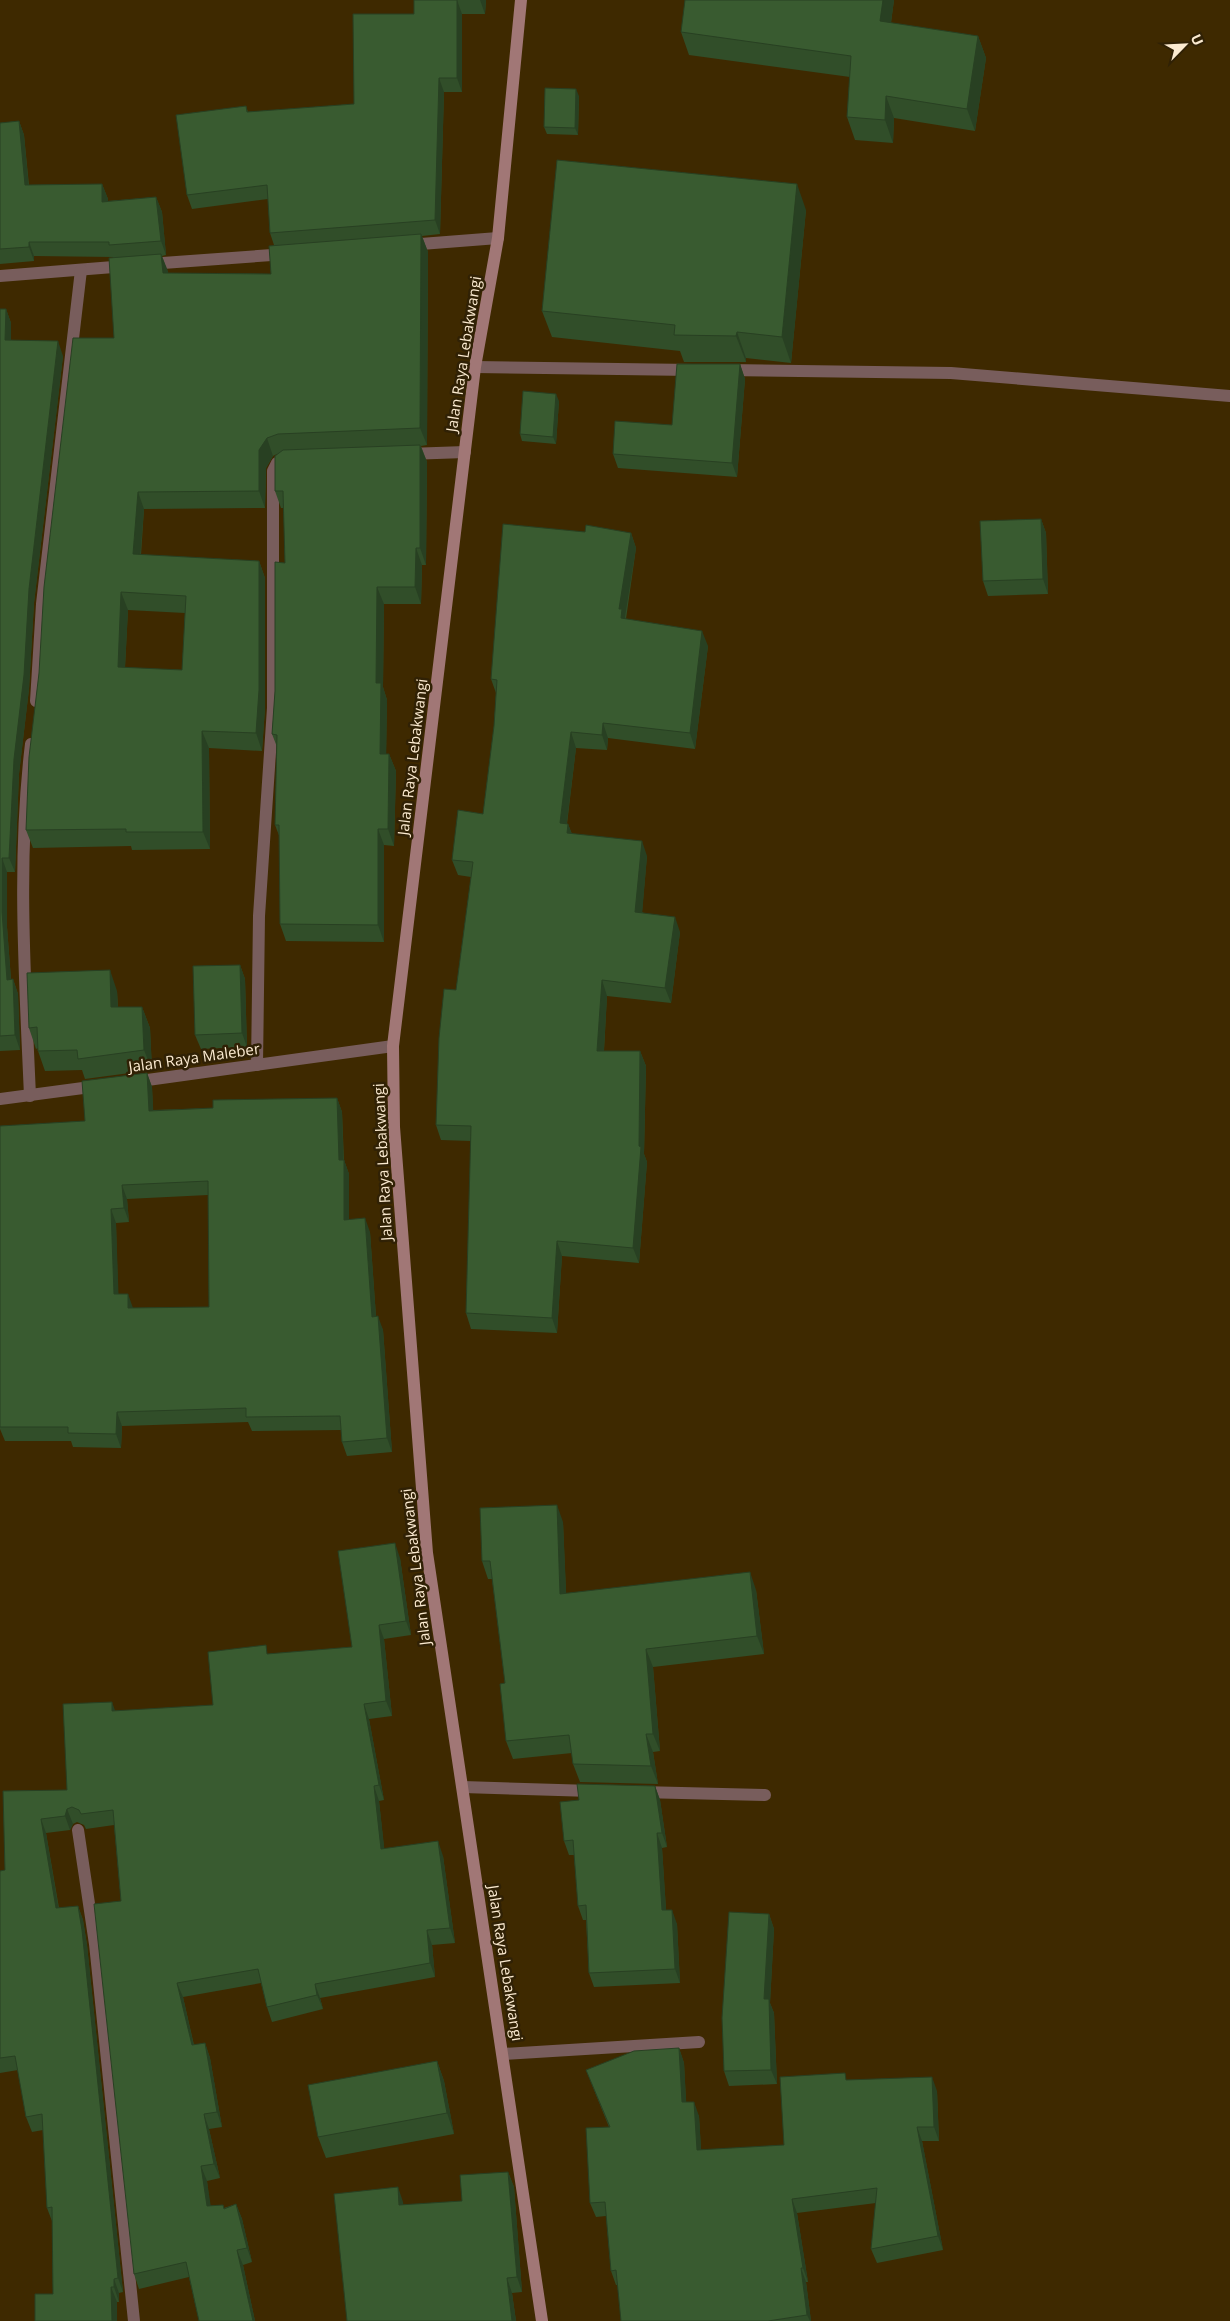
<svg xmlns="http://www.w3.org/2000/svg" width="1230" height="2321" font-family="'Open Sans',sans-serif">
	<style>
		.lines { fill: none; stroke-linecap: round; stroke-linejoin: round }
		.minor { stroke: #785d5c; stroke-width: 12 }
		.secondary { stroke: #a17776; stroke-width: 12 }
		.wall { fill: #314e29; fill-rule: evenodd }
		.shaded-wall { fill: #284022 }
		.building { fill: #395b30; stroke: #284022; fill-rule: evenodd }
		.labels { text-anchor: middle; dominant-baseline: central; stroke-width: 5; stroke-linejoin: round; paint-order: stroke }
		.street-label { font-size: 15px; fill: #fbead0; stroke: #302105 }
	</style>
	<rect width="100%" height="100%" fill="#3e2900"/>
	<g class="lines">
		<!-- minor -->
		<g class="minor">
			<polyline points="408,245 498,238"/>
			<polyline points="149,264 286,254"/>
			<polyline points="0,276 126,266"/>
			<polyline points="475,367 692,370"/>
			<polyline points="725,370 951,373 1230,396"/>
			<polyline points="408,454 465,452"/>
			<polyline points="36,701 42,604 81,270"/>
			<polyline points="257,1065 259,916 273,708 273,471 277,463 288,459"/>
			<polyline points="133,1082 393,1046"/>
			<path d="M30 1096C25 979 17 860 31 744"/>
			<polyline points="0,1099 98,1086"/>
			<polyline points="463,1787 592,1791"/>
			<polyline points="640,1792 765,1795"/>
			<polyline points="78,1830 95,1944 134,2321"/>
			<polyline points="503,2054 699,2042"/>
		</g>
		<!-- secondary -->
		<polyline class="secondary" points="521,0 498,238 475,367 393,1046 394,1127 427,1553 542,2321"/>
	</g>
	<!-- wall -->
	<g class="wall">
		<path d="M414 0H486L485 14H462V92H444L440 234 422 236 428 252 427 445 421 446 427 462 426 565H422L421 604H384L383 687 387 700 386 754H389L396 771 394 846 384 845V942L286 941 280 924V838L275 825 277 747 272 734 285 563 284 508H281L275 491 277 454 273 456 266 468 265 508 144 509 141 555 259 561 265 578V708L262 751 209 748 210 849 132 850 131 846 33 848 26 830 114 338 113 258V257L34 256V261L0 264V123L19 121 24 135 29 185 102 184 108 199V201L156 197 162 212 166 255 162 256 168 273 271 274 274 245 270 233 268 199 192 209 187 195 246 106 248 112 354 104 414 14ZM128 610 185 613 182 670 125 668Z"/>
		<polygon points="894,0 891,23 978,36 986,58 975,131 894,118 893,143 855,140 847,117 850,77 689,55 681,32"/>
		<polygon points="579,96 578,135 547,134 544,127"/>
		<polygon points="806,210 791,363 746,358 746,362 684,362 680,351 552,337 542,311"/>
		<polygon points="0,309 6,309 11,323 11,340 63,356 34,603 29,689 19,774 15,872 7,872 7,927 11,979 13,979 18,994 20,1050 0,1051"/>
		<polygon points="740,364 745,379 737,477 618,468 613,454 672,425"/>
		<polygon points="559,401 556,444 522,441 520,434"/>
		<polygon points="1041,519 1046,533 1048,594 988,596 983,581"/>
		<polygon points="585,532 631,533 636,548 626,619 708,646 695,749 608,738 607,750 576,748 567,824 568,824 572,834 647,856 642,912 680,932 671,1003 607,996 604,1051 640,1051 646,1066 644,1154 647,1162 639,1263 562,1256 557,1333 471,1329 466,1313 471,1141 441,1140 436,1125 456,990 471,877 458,875 452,860 483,814 494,726 496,693 491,679"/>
		<polygon points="240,965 245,979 247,1047 201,1049 195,1035"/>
		<polygon points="117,991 118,1007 142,1007 150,1028 152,1070 85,1079 82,1070 45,1071 38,1051 38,1048 36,1049 29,1028"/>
		<path d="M147 1073 152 1087 153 1110 213 1108 337 1098 342 1112 344 1160 349 1174V1219L370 1232 376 1316 383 1330 392 1452 347 1456 342 1442 341 1430 252 1431 248 1422 122 1426 121 1448 73 1447 71 1441H5L0 1429V1126L85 1121ZM208 1195 209 1307 133 1308 118 1294 116 1223 129 1222 127 1199Z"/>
		<polygon points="563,1522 566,1593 756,1590 764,1654 653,1667 660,1751 653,1752 658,1784 580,1782 573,1764 572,1753 513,1759 506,1741 505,1683 492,1579 488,1579 482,1561"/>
		<polygon points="400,1558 411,1635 384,1639 392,1716 369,1719 384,1800 379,1801 384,1848 443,1856 455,1943 432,1945 435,1977 320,1998 323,2009 272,2022 267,2007 261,1983 183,1997 194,2045 205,2043 210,2058 222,2127 209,2129 220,2178 207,2181 210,2206 223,2205 224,2208 236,2204 242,2219 252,2262 243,2265 255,2321 199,2321 189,2277 139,2289 134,2274 121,1901 114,1825 86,1829 84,1825 77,1822 73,1824 70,1830 46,1833 59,1908 78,1906 83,1920 87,1945 123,2292 119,2293 119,2302 117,2302 117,2321 35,2321 53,2294 52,2221 47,2208 43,2130 32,2132 26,2117 18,2070 0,2073 0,1871 5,1870 3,1791 67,1790 115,1711 213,1705 269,1654 352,1647"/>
		<polygon points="655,1786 660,1800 667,1847 662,1848 666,1910 677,1924 680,1983 594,1987 589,1973 586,1920 583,1920 578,1906 574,1855 569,1855 564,1841 579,1800"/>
		<polygon points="769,1914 774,1929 770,2003 774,2013 777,2084 729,2086 724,2071"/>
		<polygon points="679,2048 684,2063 686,2102 699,2116 701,2150 784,2145 848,2080 937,2091 939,2141 922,2141 943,2250 877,2263 871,2249 876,2203 797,2213 808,2282 806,2282 811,2321 621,2321 618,2285 616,2285 611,2271 606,2216 596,2217 590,2203 609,2127 586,2070"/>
		<polygon points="437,2061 444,2081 454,2134 326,2158 318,2137"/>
		<polygon points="508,2172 514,2187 522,2292 512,2293 516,2321 347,2321 403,2202 403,2205 462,2201"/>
	</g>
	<!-- shaded-wall -->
	<g class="shaded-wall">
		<polygon points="457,0 462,14 462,92 457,78"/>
		<polygon points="480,0 486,0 485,14"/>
		<polygon points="883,0 894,0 888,44 880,21"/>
		<polygon points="978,36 986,58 975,131 967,109"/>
		<polygon points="439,78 444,92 440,234 435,220"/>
		<polygon points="576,89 579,96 578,135 575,128"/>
		<polygon points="886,96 894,118 893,143 885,120"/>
		<polygon points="19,121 24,135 30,200 25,185"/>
		<polygon points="102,184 108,199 108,216 102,202"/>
		<polygon points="797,184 806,210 791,363 782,337"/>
		<polygon points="156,197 162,212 166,255 161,241"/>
		<polygon points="421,234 428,252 427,445 420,428"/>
		<polygon points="29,242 34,256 34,261 29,247"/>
		<polygon points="161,254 168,271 170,290 163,273"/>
		<polygon points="6,309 11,323 11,355 5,340"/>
		<polygon points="737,332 746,358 746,362 736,336"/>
		<polygon points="58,341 63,356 34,603 29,689 19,774 15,872 9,858 14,759 29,589"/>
		<polygon points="740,364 745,379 737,477 732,463"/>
		<polygon points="556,394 559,401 556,444 553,437"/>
		<polygon points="267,438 273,456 266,468 265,508 259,491 259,450"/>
		<polygon points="420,445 427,462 426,565 420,548"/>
		<polygon points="138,492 144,509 139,572 133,554"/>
		<polygon points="1041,519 1046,533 1048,594 1043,579"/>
		<polygon points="631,533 636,548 625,617 628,625 621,618 619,609"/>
		<polygon points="416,548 422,565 421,604 415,587"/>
		<polygon points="259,561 265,578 265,708 262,751 256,733"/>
		<polygon points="377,587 384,604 383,687 387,700 386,770 380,754 376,683"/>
		<polygon points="121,592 128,610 124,685 118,667"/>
		<polygon points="702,631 708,646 695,749 690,733"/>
		<polygon points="603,723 608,738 607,750 602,735"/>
		<polygon points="202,731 209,748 210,849 203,832"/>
		<polygon points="571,732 576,748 565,838 560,823"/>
		<polygon points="389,754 396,771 394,846 388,829"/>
		<polygon points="568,824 574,840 567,833"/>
		<polygon points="378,829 384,845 384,942 378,925"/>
		<polygon points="642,841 647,856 641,927 635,912"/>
		<polygon points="2,858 7,872 7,927 12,994 7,980 2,912"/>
		<polygon points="675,917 680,932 671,1003 665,988"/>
		<polygon points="240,965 245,979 247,1047 242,1033"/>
		<polygon points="110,970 117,991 119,1028 111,1007"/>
		<polygon points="13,979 18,994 20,1050 15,1035"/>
		<polygon points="602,980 607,996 603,1066 597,1051"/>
		<polygon points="142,1007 150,1028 152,1070 144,1050"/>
		<polygon points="640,1051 646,1066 644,1154 647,1162 639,1263 633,1248 639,1146"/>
		<polygon points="147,1073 152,1087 154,1125 149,1111"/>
		<polygon points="337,1098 342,1112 344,1174 339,1160"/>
		<polygon points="344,1160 349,1174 349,1234 344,1220"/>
		<polygon points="122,1185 127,1199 129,1222 124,1208"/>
		<polygon points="111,1209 116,1223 119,1308 114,1294"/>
		<polygon points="365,1218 370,1232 377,1331 372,1317"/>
		<polygon points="557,1241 562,1256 557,1333 552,1318"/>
		<polygon points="128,1294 133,1308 128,1308"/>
		<polygon points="378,1316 383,1330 392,1452 387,1438"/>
		<polygon points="117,1412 122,1426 121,1448 116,1434"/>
		<polygon points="557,1505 563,1522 567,1612 560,1594"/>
		<polygon points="395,1543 400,1558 411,1635 406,1621"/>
		<polygon points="750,1572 756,1590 764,1654 757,1636"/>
		<polygon points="379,1625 384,1639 392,1716 386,1701"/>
		<polygon points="646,1649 653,1667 660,1751 653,1734"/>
		<polygon points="112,1702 117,1716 112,1711"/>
		<polygon points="364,1704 369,1719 384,1800 379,1785"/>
		<polygon points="646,1734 653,1752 658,1784 651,1766"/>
		<polygon points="374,1786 379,1801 386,1863 381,1849"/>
		<polygon points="655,1786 660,1800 667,1847 662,1833"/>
		<polygon points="67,1809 73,1824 70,1830 65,1816"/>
		<polygon points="41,1819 46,1833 61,1923 56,1908"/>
		<polygon points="657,1833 662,1848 667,1924 662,1910"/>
		<polygon points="438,1841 443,1856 455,1943 450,1928"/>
		<polygon points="78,1906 83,1920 87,1945 123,2292 118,2278"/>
		<polygon points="672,1910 677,1924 680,1983 675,1969"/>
		<polygon points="769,1914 774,1929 770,2003 774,2013 777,2084 771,2070 764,1999"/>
		<polygon points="427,1930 432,1945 435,1977 430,1963"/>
		<polygon points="177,1983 183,1997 197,2060 192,2045"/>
		<polygon points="315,1984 320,1998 323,2009 317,1995"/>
		<polygon points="205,2043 210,2058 222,2127 217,2112"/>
		<polygon points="679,2048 684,2063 687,2116 682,2102"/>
		<polygon points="437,2061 444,2081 454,2134 447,2113"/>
		<polygon points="932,2077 937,2091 939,2141 934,2127"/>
		<polygon points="694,2102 699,2116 702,2164 697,2150"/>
		<polygon points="204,2114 209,2129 220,2178 214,2164"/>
		<polygon points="917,2127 922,2141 943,2250 938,2236"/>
		<polygon points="201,2166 207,2181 213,2221 207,2206"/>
		<polygon points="508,2172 514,2187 522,2292 517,2277"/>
		<polygon points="398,2187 403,2202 405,2220 399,2205"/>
		<polygon points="792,2199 797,2213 808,2282 803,2268"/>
		<polygon points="236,2204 242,2219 252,2262 247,2248"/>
		<polygon points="237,2250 243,2265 255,2321 253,2321"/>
		<polygon points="801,2268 806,2282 811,2321 810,2321 807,2315"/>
		<polygon points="507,2278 512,2293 516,2321 512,2321"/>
		<polygon points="114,2279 119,2293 119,2302 114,2287"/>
		<polygon points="111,2287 117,2302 117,2321 112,2321"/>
	</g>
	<!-- building -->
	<g class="building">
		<polygon points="414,0 457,0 457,78 439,78 435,220 270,233 267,185 187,195 176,115 246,106 247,112 354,104 353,14 414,14"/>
		<polygon points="685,0 883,0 880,21 978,36 967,109 886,96 885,120 847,117 851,56 681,32"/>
		<polygon points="545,88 576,89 575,128 544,127"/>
		<polygon points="19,121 25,185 102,184 102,202 156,197 161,241 109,245 109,242 29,242 29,247 0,249 0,123"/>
		<polygon points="557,160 797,184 782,337 737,332 736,336 674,335 675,325 542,311"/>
		<path d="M421 234 420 428 278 434 267 438 259 450V491L138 492 133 554 259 561V690L256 733 202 731 203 832H126V829L26 830 29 757 39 673 44 587 73 338H114L109 258 161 254 163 273 271 274 269 246ZM121 592 186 596 182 670 118 667Z"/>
		<polygon points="0,309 6,309 5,340 58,341 29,589 24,675 14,759 9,858 2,858 2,912 7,980 13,979 15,1035 0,1036"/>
		<polygon points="677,364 740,364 732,463 613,454 615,421 672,425"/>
		<polygon points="523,391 556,394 553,437 520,434"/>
		<polygon points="420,445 420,548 416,548 415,587 377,587 376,683 381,683 380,754 389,754 388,829 378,829 378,925 280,924 279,825 275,825 277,735 272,734 275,691 275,562 285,563 283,491 275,491 275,456 283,450"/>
		<polygon points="1041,519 1043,579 983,581 980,521"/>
		<polygon points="503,524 585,532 586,525 631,533 619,609 622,609 621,618 702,631 690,733 603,723 602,735 571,732 560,823 568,824 567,833 642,841 635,912 675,917 665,988 602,980 597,1051 640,1051 639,1146 641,1147 633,1248 557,1241 552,1318 466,1313 471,1126 436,1125 439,1038 444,989 456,990 473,862 452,860 458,810 483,814 494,726 497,680 491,679"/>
		<polygon points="240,965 242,1033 195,1035 193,966"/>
		<polygon points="110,970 111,1007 142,1007 144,1050 78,1059 77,1050 38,1051 37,1027 29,1028 27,973"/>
		<path d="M147 1073 149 1111 213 1108V1100L337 1098 339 1160H344V1220L365 1218 372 1317 378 1316 387 1438 342 1442 340 1416 246 1417V1408L117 1412 116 1434 68 1433V1427H0V1126L85 1121 82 1081ZM208 1181 209 1307 128 1308V1294H114L111 1209 124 1208 122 1185Z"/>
		<polygon points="557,1505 560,1594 750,1572 757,1636 646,1649 653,1734 646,1734 651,1766 573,1764 569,1735 506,1741 500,1684 505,1683 490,1561 482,1561 480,1508"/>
		<polygon points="395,1543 406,1621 379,1625 386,1701 364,1704 379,1785 374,1786 381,1849 438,1841 450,1928 427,1930 430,1963 315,1984 317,1995 267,2007 258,1969 177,1983 192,2045 205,2043 217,2112 204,2114 214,2164 201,2166 207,2206 223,2205 224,2209 236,2204 247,2248 237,2250 253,2321 199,2321 186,2262 134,2274 94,1904 121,1901 113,1810 81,1814 79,1810 72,1807 67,1809 65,1816 41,1819 56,1908 78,1906 82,1930 118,2278 114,2279 114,2287 111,2287 112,2321 35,2321 35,2294 53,2294 52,2207 47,2208 42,2114 26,2117 15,2056 0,2058 0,1871 5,1870 3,1791 67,1790 63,1704 112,1702 112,1711 213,1705 208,1652 266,1645 267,1654 352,1647 338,1551"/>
		<polygon points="577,1784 655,1786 662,1833 657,1833 662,1910 672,1910 675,1969 589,1973 586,1905 578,1906 573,1840 564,1841 560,1802 579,1800"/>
		<polygon points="729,1912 769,1914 764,1999 769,1999 771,2070 724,2071 722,2018"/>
		<polygon points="679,2048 682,2102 694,2102 697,2150 784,2145 780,2077 845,2073 846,2080 932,2077 934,2127 917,2127 938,2236 871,2249 877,2188 792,2199 803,2268 801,2268 807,2315 768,2321 621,2321 616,2270 611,2271 605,2202 590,2203 586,2128 610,2127 586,2070 634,2051"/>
		<polygon points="437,2061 447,2113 318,2137 308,2085"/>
		<polygon points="508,2172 517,2277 507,2278 512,2321 347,2321 334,2194 398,2187 399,2205 462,2201 460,2175"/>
	</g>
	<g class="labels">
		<!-- street labels -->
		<g class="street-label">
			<text transform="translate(463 354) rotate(-81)">Jalan Raya Lebakwangi</text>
			<text transform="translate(412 757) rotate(-83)">Jalan Raya Lebakwangi</text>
			<text transform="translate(194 1057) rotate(-8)">Jalan Raya Maleber</text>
			<text transform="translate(382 1162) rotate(-93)">Jalan Raya Lebakwangi</text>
			<text transform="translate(415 1567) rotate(-97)">Jalan Raya Lebakwangi</text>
			<text transform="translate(506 1963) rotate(81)">Jalan Raya Lebakwangi</text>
		</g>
	</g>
	<!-- north arrow -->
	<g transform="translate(1185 45) rotate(66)" stroke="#302105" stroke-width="4" paint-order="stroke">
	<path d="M0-4L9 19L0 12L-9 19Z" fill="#fbead0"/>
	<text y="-8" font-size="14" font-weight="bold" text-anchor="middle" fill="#fbead0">U</text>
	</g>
</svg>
